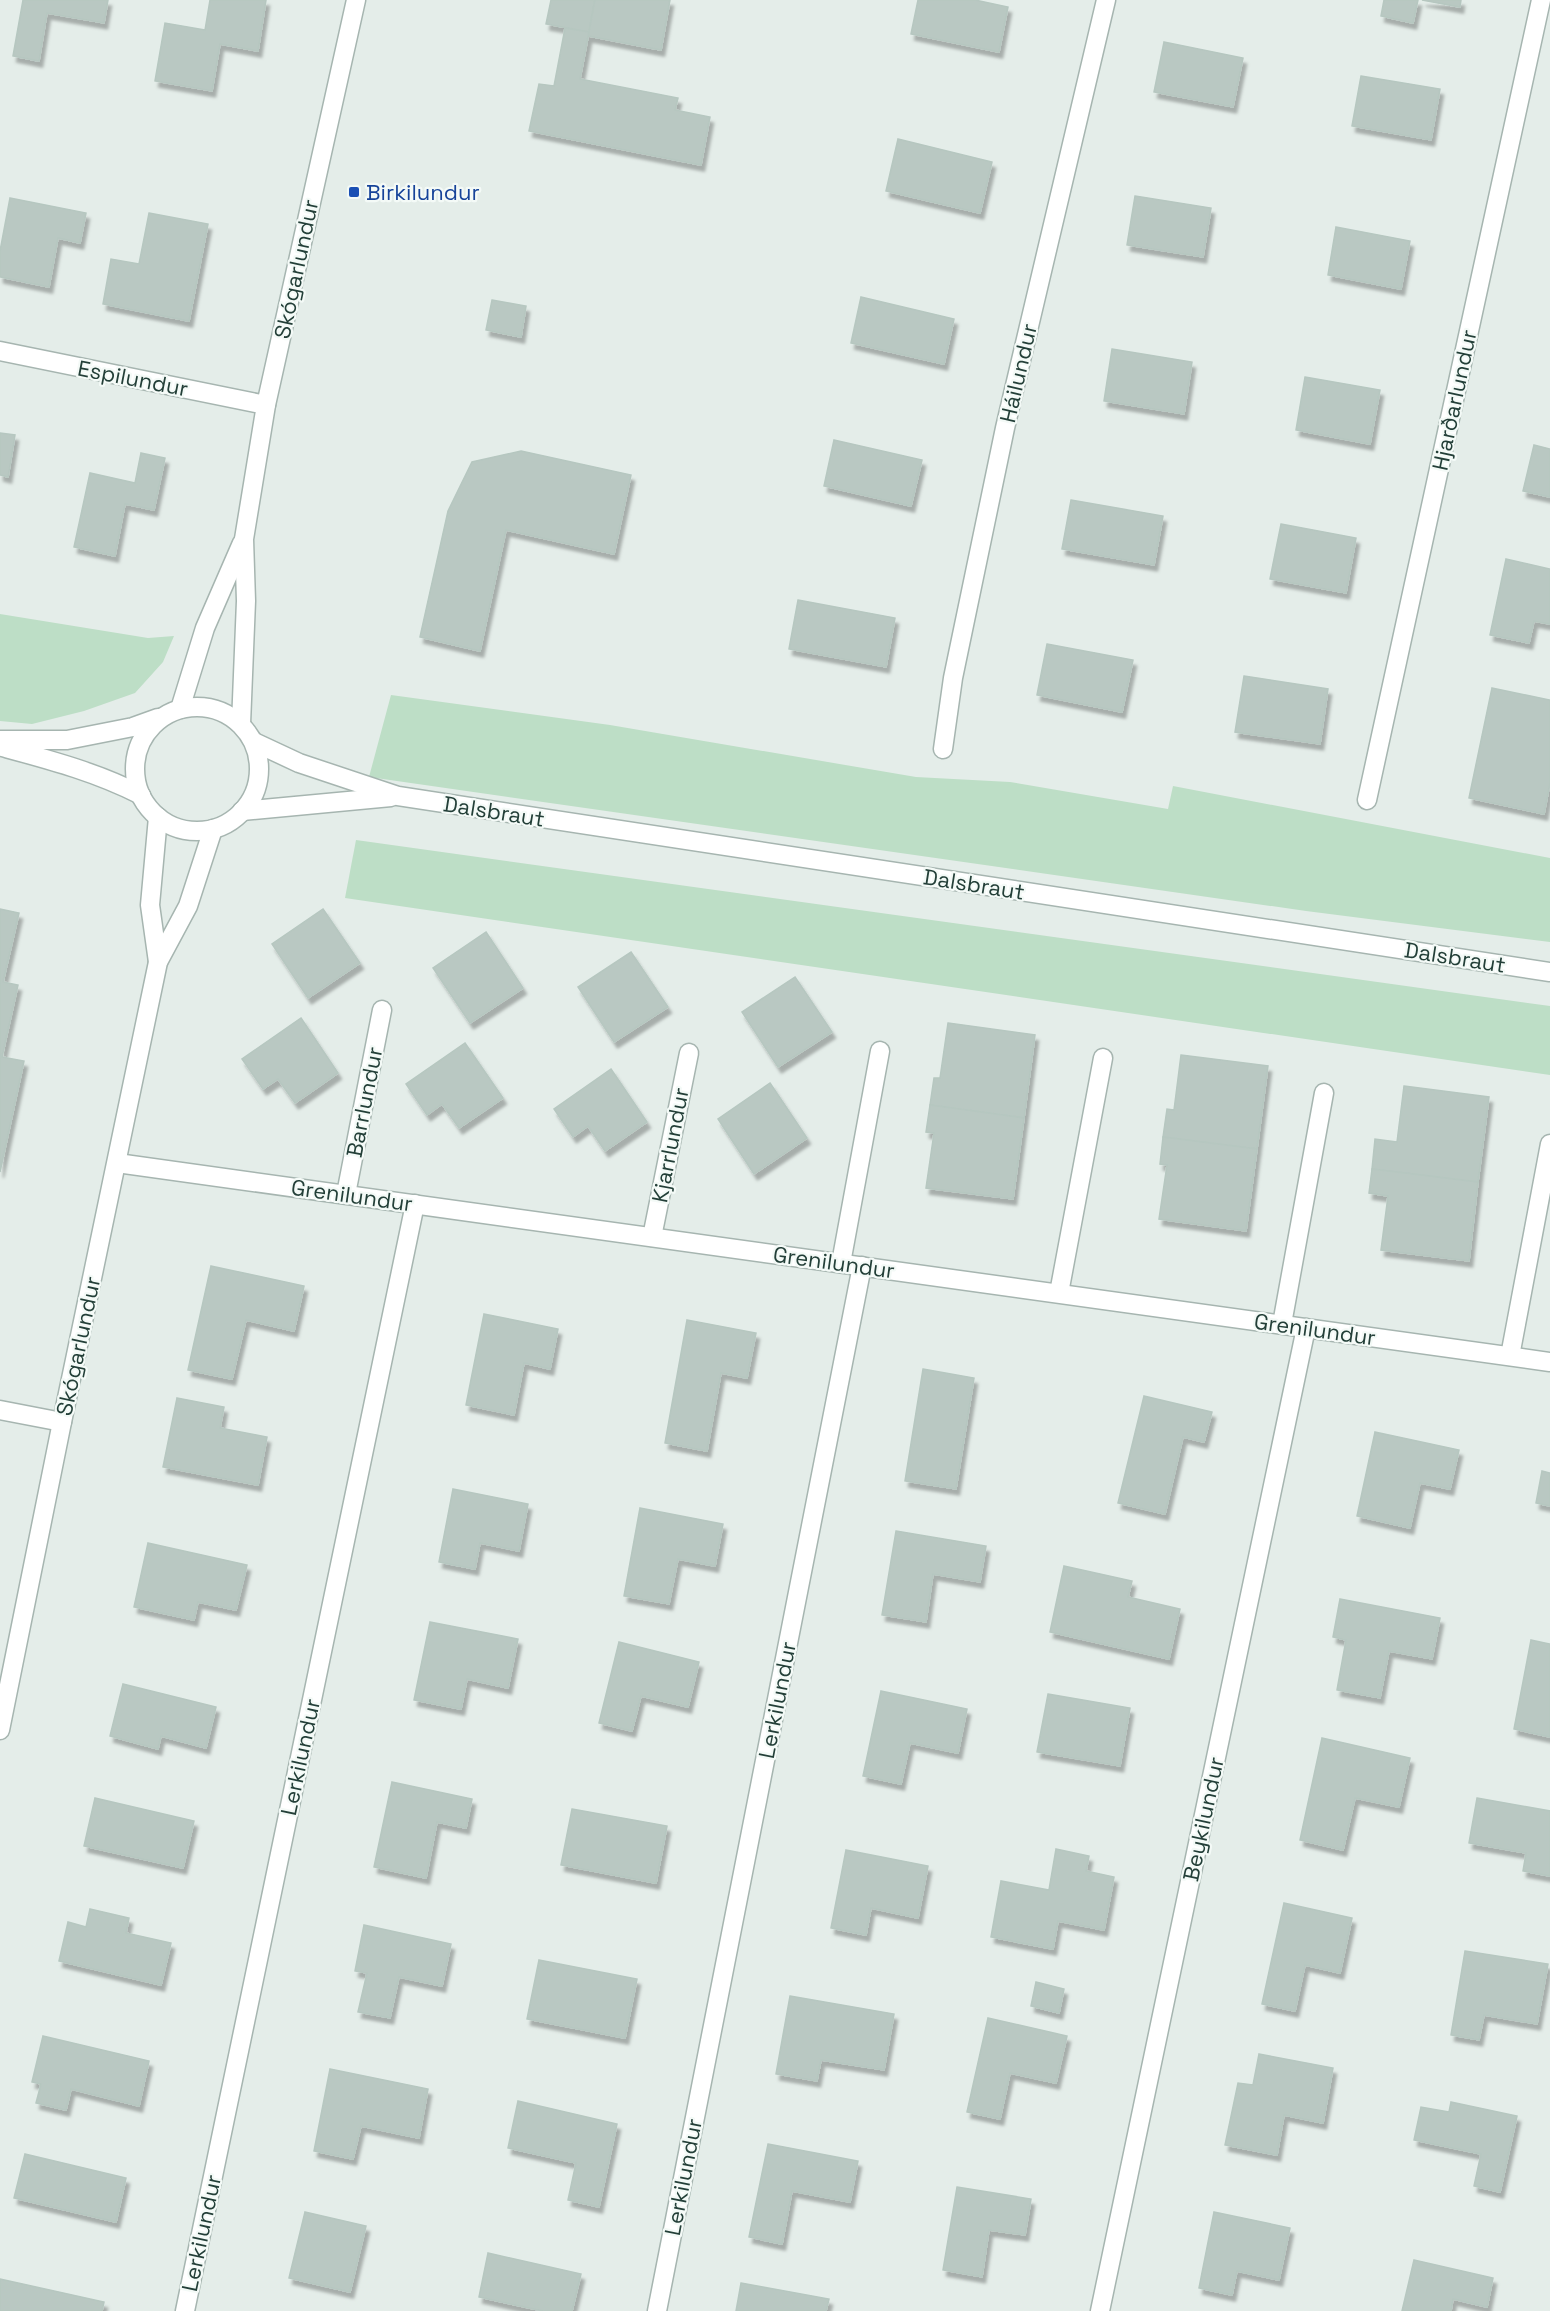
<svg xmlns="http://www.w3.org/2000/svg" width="1550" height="2311" font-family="'Space Grotesk',sans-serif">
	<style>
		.green { fill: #bddec6 }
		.building { fill: #b9c8c2; stroke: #b6c7c0; stroke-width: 1.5; filter: url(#shadow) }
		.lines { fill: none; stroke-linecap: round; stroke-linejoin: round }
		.service-casing { stroke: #a6b5b0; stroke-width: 21 }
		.minor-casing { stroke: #a6b5b0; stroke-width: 21 }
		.tertiary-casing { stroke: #a6b5b0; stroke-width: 21 }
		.service { stroke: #fff; stroke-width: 18 }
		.minor { stroke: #fff; stroke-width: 18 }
		.tertiary { stroke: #fff; stroke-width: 18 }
		.transit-dot { fill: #1a4fb4; stroke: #f4faf7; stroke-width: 2 }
		.labels { text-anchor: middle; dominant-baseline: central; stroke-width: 4.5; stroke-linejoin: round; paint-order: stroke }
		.transit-label { font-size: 22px; fill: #164399; stroke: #f4faf7; text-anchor: start }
		.street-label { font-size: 22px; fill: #233f38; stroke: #f4faf7 }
	</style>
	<defs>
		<filter id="shadow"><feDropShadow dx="3.5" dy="6" stdDeviation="1.5" flood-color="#0004"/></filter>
	</defs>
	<rect width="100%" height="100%" fill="#e4ede9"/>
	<!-- green -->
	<g class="green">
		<polygon points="0,614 148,638 174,636 163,662 135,693 84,711 32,724 0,721"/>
		<polygon points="391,695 610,725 916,777 1010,782 1168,809 1173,786 1550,858 1550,942 1306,911 369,777"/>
		<polygon points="356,840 1550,1006 1550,1075 345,898"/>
	</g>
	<!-- building -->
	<g class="building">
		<polygon points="23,0 108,0 104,23 47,13 39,61 13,56"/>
		<polygon points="210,0 266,0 258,51 220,44 212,91 155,81 165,23 205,30"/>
		<polygon points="551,0 595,0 589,32 546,24"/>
		<polygon points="595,0 670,0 661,50 588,36"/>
		<polygon points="918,0 975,0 1008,7 999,52 911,34"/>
		<polygon points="1384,0 1418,0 1413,23 1381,16"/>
		<polygon points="1422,0 1461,0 1460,7"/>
		<polygon points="565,28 589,32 580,79 678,98 675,110 710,117 701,165 529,131 539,84 554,86"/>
		<polygon points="1164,42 1243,58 1233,107 1154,92"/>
		<polygon points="1361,76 1440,89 1431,140 1352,126"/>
		<polygon points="898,139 992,162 980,213 886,191"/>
		<polygon points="1135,196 1211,208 1203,257 1127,245"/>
		<polygon points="10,198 86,213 80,243 58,238 49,287 0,277 0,251"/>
		<polygon points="149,213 208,224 189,321 103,304 111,259 139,264"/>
		<polygon points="1336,227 1410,241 1401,289 1328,275"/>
		<polygon points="861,297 954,319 944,364 851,343"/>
		<polygon points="492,300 526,306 521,337 486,330"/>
		<polygon points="1112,349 1192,362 1184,414 1104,401"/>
		<polygon points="1305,377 1380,390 1370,444 1296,430"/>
		<polygon points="0,433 15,435 8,477 0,475"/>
		<polygon points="834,440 922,460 911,506 824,486"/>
		<polygon points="1534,445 1550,449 1550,497 1523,491"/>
		<polygon points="521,451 631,475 614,554 506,530 480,651 420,637 448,511 472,462"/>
		<polygon points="141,453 165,458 154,510 125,504 115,556 74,547 90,473 135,483"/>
		<polygon points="1071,500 1163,516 1154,565 1062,549"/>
		<polygon points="1281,524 1356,538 1346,593 1270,579"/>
		<polygon points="1506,559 1550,569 1550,624 1534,621 1529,643 1490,635"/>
		<polygon points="798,600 895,618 886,667 789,649"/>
		<polygon points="1047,644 1133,660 1122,712 1037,695"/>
		<polygon points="1244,676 1328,689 1320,744 1235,732"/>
		<polygon points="1492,688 1550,700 1550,783 1544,814 1469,798"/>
		<polygon points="0,909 19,913 3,982 18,985 2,1057 24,1061 0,1172"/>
		<polygon points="323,909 360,963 308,998 272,944"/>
		<polygon points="486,932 523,988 470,1023 433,968"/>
		<polygon points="631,952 668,1007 614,1042 578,987"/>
		<polygon points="795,977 832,1032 778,1067 742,1012"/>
		<polygon points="301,1018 338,1073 295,1103 278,1079 263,1089 242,1059"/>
		<polygon points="948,1023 1035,1035 1024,1118 930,1105 934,1078 940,1078"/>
		<polygon points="465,1043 503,1098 459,1128 442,1104 427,1115 406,1084"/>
		<polygon points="1181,1055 1268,1066 1257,1149 1163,1137 1167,1109 1174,1110"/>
		<polygon points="611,1069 647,1122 605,1151 588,1126 573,1137 554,1109"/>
		<polygon points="770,1083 807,1138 754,1174 718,1119"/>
		<polygon points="1404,1086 1489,1097 1478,1182 1372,1169 1375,1139 1397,1142"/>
		<polygon points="930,1105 1024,1118 1013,1199 926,1188 934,1133 926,1132"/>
		<polygon points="1163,1137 1257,1149 1246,1231 1159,1219 1167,1165 1160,1164"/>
		<polygon points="1372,1169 1478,1182 1469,1261 1381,1250 1388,1196 1369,1193"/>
		<polygon points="211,1266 304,1286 294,1331 246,1320 232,1379 188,1370"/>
		<polygon points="484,1314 558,1329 550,1369 524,1363 514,1415 466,1405"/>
		<polygon points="687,1320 756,1333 747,1378 721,1373 707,1451 665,1443"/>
		<polygon points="923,1369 974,1378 956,1489 905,1481"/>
		<polygon points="1144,1396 1212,1412 1204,1442 1183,1437 1165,1514 1118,1503"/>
		<polygon points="177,1398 224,1407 220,1428 267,1437 258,1485 163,1467"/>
		<polygon points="1375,1432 1459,1450 1450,1489 1420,1483 1410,1528 1357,1516"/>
		<polygon points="1542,1471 1550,1473 1550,1506 1536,1503"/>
		<polygon points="453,1489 528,1504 519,1551 480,1543 475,1569 439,1562"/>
		<polygon points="640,1508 723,1524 715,1566 678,1559 669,1604 624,1596"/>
		<polygon points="896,1531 986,1546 980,1582 933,1574 926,1622 882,1615"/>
		<polygon points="148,1543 247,1565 236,1610 198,1602 194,1620 134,1607"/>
		<polygon points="1064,1566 1132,1581 1128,1597 1180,1609 1169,1659 1050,1632"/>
		<polygon points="1340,1599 1440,1618 1432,1659 1389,1651 1380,1698 1337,1690 1346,1640 1333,1637"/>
		<polygon points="430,1622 518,1639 508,1688 467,1679 461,1709 414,1700"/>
		<polygon points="1531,1640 1550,1644 1550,1737 1514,1729"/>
		<polygon points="619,1642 699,1662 688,1707 641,1696 632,1731 599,1723"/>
		<polygon points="123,1684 216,1707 206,1748 161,1736 158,1749 110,1736"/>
		<polygon points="881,1691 967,1709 958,1753 910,1743 901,1784 863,1776"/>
		<polygon points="1048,1694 1130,1708 1120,1766 1037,1752"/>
		<polygon points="1322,1738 1410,1758 1399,1807 1355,1798 1343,1850 1300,1840"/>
		<polygon points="392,1782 472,1799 466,1828 437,1822 426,1878 374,1867"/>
		<polygon points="95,1798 194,1821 183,1868 84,1846"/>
		<polygon points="1477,1798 1550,1811 1550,1876 1523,1871 1526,1853 1469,1843"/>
		<polygon points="572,1809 667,1826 656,1883 561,1865"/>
		<polygon points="1056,1849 1089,1856 1086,1871 1114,1877 1104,1930 1058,1921 1053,1949 991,1937 1001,1881 1049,1890"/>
		<polygon points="846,1850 928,1866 918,1918 871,1908 866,1935 831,1928"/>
		<polygon points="1284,1903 1352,1918 1340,1973 1305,1965 1295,2011 1262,2004"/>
		<polygon points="90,1909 129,1918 126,1933 171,1943 161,1985 59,1961 68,1922 86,1927"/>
		<polygon points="364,1925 451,1944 442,1986 399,1977 390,2018 358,2012 367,1973 355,1971"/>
		<polygon points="1465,1951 1548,1964 1537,2024 1484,2015 1479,2040 1451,2035"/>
		<polygon points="539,1960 637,1979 625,2038 527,2019"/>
		<polygon points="1036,1982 1064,1989 1059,2013 1031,2006"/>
		<polygon points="790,1996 894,2014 884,2070 821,2060 817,2081 776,2074"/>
		<polygon points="988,2018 1067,2036 1056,2083 1010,2073 1000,2119 967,2112"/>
		<polygon points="43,2036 149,2061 139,2106 71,2089 66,2110 36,2103 41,2084 32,2082"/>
		<polygon points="1259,2054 1333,2068 1323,2123 1284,2115 1277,2155 1225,2145 1238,2083 1253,2085"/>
		<polygon points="330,2069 428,2089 419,2138 361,2126 353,2159 314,2151"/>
		<polygon points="518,2101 617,2124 599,2207 568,2200 576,2163 508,2148"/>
		<polygon points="1451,2102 1517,2116 1500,2192 1474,2186 1481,2154 1414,2140 1421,2107 1449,2112"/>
		<polygon points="768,2144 858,2161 850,2202 792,2191 782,2244 749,2237"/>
		<polygon points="25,2154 126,2178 116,2222 14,2198"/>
		<polygon points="957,2187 1031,2199 1025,2235 989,2230 982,2277 943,2270"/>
		<polygon points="305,2212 366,2226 350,2292 289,2278"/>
		<polygon points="1214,2212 1290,2228 1279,2280 1237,2271 1232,2295 1199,2288"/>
		<polygon points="488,2253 581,2274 572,2311 543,2311 479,2297"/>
		<polygon points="1414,2260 1493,2278 1487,2307 1453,2299 1451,2311 1402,2311"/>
		<polygon points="0,2279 104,2302 102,2311 0,2311"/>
		<polygon points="741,2283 829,2299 826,2311 736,2311"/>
	</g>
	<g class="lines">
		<defs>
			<g id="service">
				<polyline points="1059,1293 1103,1058"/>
				<polyline points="1282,1324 1324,1093"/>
				<polyline points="1510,1356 1550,1144"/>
			</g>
			<g id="minor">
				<polyline points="0,351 266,405"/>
				<polyline points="180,709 205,628 242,543"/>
				<polyline points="241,724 246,601 244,539 266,405 356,0"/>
				<polyline points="943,749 953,678 1005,428 1106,0"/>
				<polyline points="1367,800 1541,0"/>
				<polyline points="158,962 150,905 158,817"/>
				<polyline points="117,1163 1550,1362"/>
				<polyline points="346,1194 382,1010"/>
				<polyline points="652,1237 689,1053"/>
				<polyline points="841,1263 880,1051"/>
				<polyline points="0,1410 62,1422"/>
				<polyline points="0,1730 62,1422 158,962 188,906 213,829"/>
				<polyline points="185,2311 415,1204"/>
				<polyline points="657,2311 862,1266"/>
				<polyline points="1100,2311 1306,1328"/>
			</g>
			<g id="tertiary">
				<circle cx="197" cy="769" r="62"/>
				<polyline points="0,740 67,740 133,727 158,718"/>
				<polyline points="254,742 299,763 398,796 1550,972"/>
				<path d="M2 747C50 760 96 772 141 795"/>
				<polyline points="242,811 391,797"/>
			</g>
		</defs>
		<!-- service casing -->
		<use href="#service" class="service-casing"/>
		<!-- minor casing -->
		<use href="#minor" class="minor-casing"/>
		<!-- tertiary casing -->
		<use href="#tertiary" class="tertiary-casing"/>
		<!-- service -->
		<use href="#service" class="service"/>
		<!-- minor -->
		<use href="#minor" class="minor"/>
		<!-- tertiary -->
		<use href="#tertiary" class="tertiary"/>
	</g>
	<!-- markers -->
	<rect class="transit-dot" x="348" y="186" width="12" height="12" rx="3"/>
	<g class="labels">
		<!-- transit labels -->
		<g class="transit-label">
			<text x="366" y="192">Birkilundur</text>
		</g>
		<!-- street labels -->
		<g class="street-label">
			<text transform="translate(296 269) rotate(-78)">Skógarlundur</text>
			<text transform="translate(1018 373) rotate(-77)">Háilundur</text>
			<text transform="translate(133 378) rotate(11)">Espilundur</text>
			<text transform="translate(1454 400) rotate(-78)">Hjarðarlundur</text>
			<text transform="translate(494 811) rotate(9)">Dalsbraut</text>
			<text transform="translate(974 884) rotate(9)">Dalsbraut</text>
			<text transform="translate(1455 957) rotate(9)">Dalsbraut</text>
			<text transform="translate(364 1102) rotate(-79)">Barrlundur</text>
			<text transform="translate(670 1145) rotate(-79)">Kjarrlundur</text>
			<text transform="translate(352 1195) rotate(8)">Grenilundur</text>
			<text transform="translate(834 1262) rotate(8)">Grenilundur</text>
			<text transform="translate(1315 1329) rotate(8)">Grenilundur</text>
			<text transform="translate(78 1346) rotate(-78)">Skógarlundur</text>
			<text transform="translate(777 1700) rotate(-79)">Lerkilundur</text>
			<text transform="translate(300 1757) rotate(-78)">Lerkilundur</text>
			<text transform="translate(1203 1819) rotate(-78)">Beykilundur</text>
			<text transform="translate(683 2177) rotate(-79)">Lerkilundur</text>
			<text transform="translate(201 2233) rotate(-78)">Lerkilundur</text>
		</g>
	</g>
</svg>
